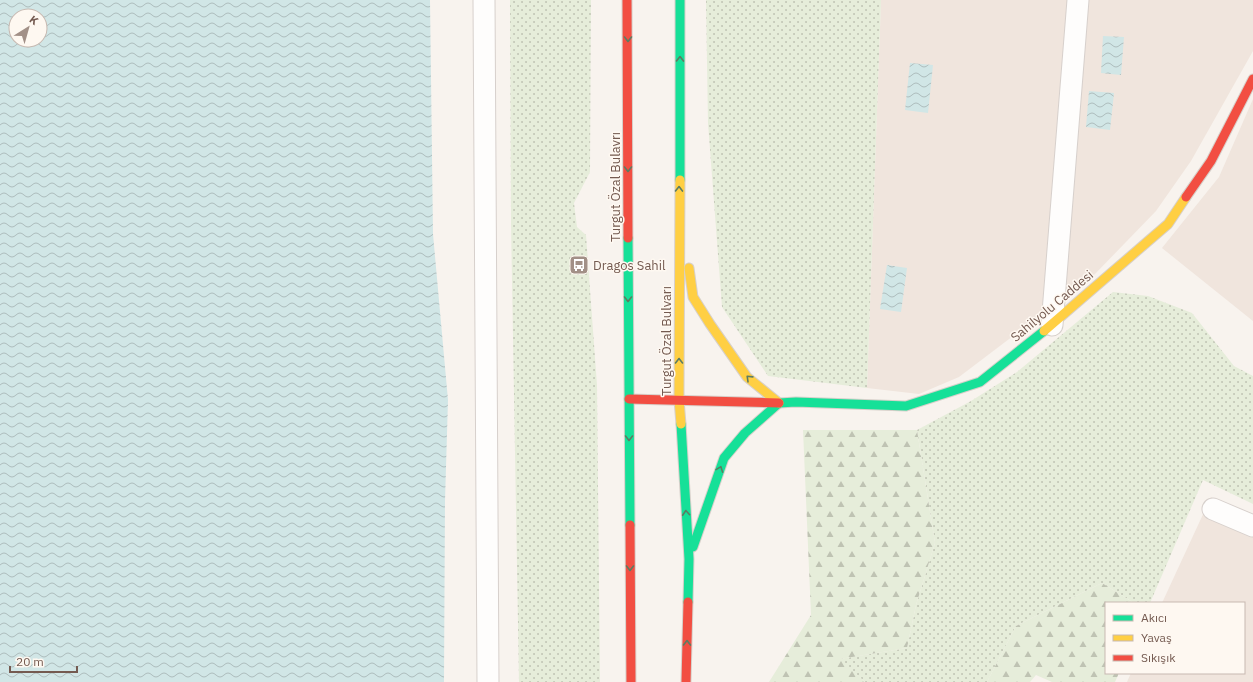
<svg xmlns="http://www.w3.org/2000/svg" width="1253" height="682" font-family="'IBM Plex Sans',sans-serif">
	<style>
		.residential { fill: #f0e5dd }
		.green { fill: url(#green-dots) }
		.forest { fill: url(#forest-firs) }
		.water { fill: url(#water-waves); fill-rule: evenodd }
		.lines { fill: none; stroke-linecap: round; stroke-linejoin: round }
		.street-casing { stroke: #d7d0cc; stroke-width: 23 }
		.fast-casing { stroke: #d7d0ca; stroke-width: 11 }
		.slow-casing { stroke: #d7d0ca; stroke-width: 11 }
		.jam-casing { stroke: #d7d0ca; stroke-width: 11 }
		.street { stroke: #fefdfc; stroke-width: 21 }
		.fast { stroke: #16e098; stroke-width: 9 }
		.slow { stroke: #ffcf43; stroke-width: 9 }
		.jam { stroke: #f24e42; stroke-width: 9 }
		.oneway { stroke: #5c7c62 }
		.labels { text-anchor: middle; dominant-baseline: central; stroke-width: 3; stroke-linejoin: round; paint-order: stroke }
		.street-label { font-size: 13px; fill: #745a50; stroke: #fef8f1 }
		.poi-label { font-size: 13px; fill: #745a50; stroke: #fef8f1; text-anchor: start }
	</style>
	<defs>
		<pattern id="green-dots" width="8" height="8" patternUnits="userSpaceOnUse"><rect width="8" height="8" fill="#e6edda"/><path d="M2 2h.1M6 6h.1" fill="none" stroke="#bfc3b3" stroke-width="1.8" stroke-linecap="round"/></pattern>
		<pattern id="forest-firs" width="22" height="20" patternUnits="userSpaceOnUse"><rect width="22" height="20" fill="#e6edda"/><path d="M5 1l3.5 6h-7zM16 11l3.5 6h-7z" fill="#bfc3b3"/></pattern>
		<pattern id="water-waves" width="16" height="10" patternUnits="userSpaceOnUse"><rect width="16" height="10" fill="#d1e6e6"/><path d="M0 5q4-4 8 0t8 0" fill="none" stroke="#aebdbd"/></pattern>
	</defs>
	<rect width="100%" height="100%" fill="#f8f3ee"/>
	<!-- residential -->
	<g class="residential">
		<polygon points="881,0 1253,0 1253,51 1191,161 1156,211 1095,274 959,377 919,394 867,388"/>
		<polygon points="1253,99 1253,321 1162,248 1219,177"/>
		<polygon points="1211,497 1253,521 1253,682 1127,682 1131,673 1244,673 1244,603 1162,603"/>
	</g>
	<!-- green -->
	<g class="green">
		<polygon points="510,0 591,0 590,172 574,203 577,227 586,235 597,385 600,682 519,682 511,223"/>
		<polygon points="706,0 881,0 867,388 768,376 722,307 708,123"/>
		<polygon points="1113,292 1148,296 1192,313 1234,366 1253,376 1253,504 1203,480 1150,603 1134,603 1102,583 1016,626 987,682 865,682 839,659 907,648 916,605 935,543 917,430 971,401 1017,372"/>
	</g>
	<!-- forest -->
	<g class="forest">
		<polygon points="803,430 917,430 935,543 916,605 907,648 840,659 865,682 769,682 811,615"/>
		<polygon points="1102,583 1134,603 1106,603 1106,673 1119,673 1115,682 1052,682 1036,675 1030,682 987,682 1016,626"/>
	</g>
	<!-- water -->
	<g class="water">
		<path d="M0 0H430L433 234 448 400 445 501 444 682H0ZM16 16H40V40H16Z"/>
		<polygon points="1103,36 1124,37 1121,75 1101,73"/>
		<polygon points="910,63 933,65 928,113 905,110"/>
		<polygon points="1089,91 1114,93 1110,130 1086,127"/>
		<polygon points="887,265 907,268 901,312 880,309"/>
	</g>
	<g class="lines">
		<defs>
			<g id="street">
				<polyline points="484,0 488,682"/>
				<polyline points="1052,325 1078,0"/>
				<polyline points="1213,509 1253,526"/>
			</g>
			<g id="fast">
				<polyline points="680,180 680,0"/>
				<polyline points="628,238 630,525"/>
				<polyline points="779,403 796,402 906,406 980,382 1044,331"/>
				<polyline points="681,424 689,559 688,602"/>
				<polyline points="693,547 724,458 745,433 779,403"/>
			</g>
			<g id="slow">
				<polyline points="680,180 679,400 681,424"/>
				<polyline points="689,268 693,297 710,324 747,377 779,403"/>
				<polyline points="1044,331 1168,224 1186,197"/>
			</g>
			<g id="jam">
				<polyline points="627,0 628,238"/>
				<polyline points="1186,197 1211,161 1253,79"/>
				<polyline points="629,399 779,403"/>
				<polyline points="630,525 631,682"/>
				<polyline points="686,682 688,602"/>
			</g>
		</defs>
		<!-- street casing -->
		<use href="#street" class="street-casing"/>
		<!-- fast casing -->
		<use href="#fast" class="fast-casing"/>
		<!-- slow casing -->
		<use href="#slow" class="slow-casing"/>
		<!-- jam casing -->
		<use href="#jam" class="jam-casing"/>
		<!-- street -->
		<use href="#street" class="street"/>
		<!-- fast -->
		<use href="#fast" class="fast"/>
		<!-- slow -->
		<use href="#slow" class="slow"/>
		<!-- jam -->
		<use href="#jam" class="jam"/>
	</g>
	<!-- one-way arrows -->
	<defs><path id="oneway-chevron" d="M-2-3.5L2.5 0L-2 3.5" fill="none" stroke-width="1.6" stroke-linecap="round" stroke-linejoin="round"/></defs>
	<g class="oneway">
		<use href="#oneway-chevron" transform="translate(628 39) rotate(90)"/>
		<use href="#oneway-chevron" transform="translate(680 59) rotate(-89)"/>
		<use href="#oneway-chevron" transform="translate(628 169) rotate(90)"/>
		<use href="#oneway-chevron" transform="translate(679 189) rotate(-89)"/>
		<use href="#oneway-chevron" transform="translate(628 299) rotate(90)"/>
		<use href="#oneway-chevron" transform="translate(679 361) rotate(-90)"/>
		<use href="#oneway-chevron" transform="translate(749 378) rotate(-136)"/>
		<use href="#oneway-chevron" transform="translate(629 438) rotate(90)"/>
		<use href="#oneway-chevron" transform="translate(720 469) rotate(-69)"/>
		<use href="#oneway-chevron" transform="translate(686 513) rotate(-94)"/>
		<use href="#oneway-chevron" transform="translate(630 568) rotate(90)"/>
		<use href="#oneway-chevron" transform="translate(687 643) rotate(-89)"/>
	</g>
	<!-- icons -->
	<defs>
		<symbol id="bus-square" viewBox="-11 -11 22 22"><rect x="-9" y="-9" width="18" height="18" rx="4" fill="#a29087" stroke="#fef8f1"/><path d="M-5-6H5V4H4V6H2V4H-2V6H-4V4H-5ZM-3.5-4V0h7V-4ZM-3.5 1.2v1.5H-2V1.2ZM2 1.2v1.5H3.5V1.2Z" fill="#fff"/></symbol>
	</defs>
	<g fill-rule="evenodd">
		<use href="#bus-square" x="568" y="254" width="22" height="22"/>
	</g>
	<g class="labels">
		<!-- street labels -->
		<g class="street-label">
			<text transform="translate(615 187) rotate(-90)">Turgut Özal Bulavrı</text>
			<text transform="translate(1052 306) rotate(-40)">Sahilyolu Caddesi</text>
			<text transform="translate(666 341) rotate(-90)">Turgut Özal Bulvarı</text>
		</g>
		<!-- poi labels -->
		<g class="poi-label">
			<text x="593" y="265">Dragos Sahil</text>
		</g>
	</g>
	<!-- legend -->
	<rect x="1105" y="602" width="140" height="72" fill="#fef8f1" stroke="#c7b9b1"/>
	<rect x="1113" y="615" width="20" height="6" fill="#16e098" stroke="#c7b9b1"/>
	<text x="1141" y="622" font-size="12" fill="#745a50">Akıcı</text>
	<rect x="1113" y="635" width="20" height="6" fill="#ffcf43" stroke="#c7b9b1"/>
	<text x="1141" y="642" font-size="12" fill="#745a50">Yavaş</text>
	<rect x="1113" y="655" width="20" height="6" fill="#f24e42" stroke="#c7b9b1"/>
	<text x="1141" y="662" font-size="12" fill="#745a50">Sıkışık</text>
	<!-- north arrow -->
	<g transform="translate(28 28) rotate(37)"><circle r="19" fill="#fef8f1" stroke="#c7b9b1"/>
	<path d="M0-3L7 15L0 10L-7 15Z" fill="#a29087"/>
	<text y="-6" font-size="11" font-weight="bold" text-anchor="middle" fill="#745a50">K</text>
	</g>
	<!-- scale -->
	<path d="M10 666v6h67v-6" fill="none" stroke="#745a50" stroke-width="2"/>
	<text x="16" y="666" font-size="12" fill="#745a50" stroke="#fef8f1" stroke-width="3" paint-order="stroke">20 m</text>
</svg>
